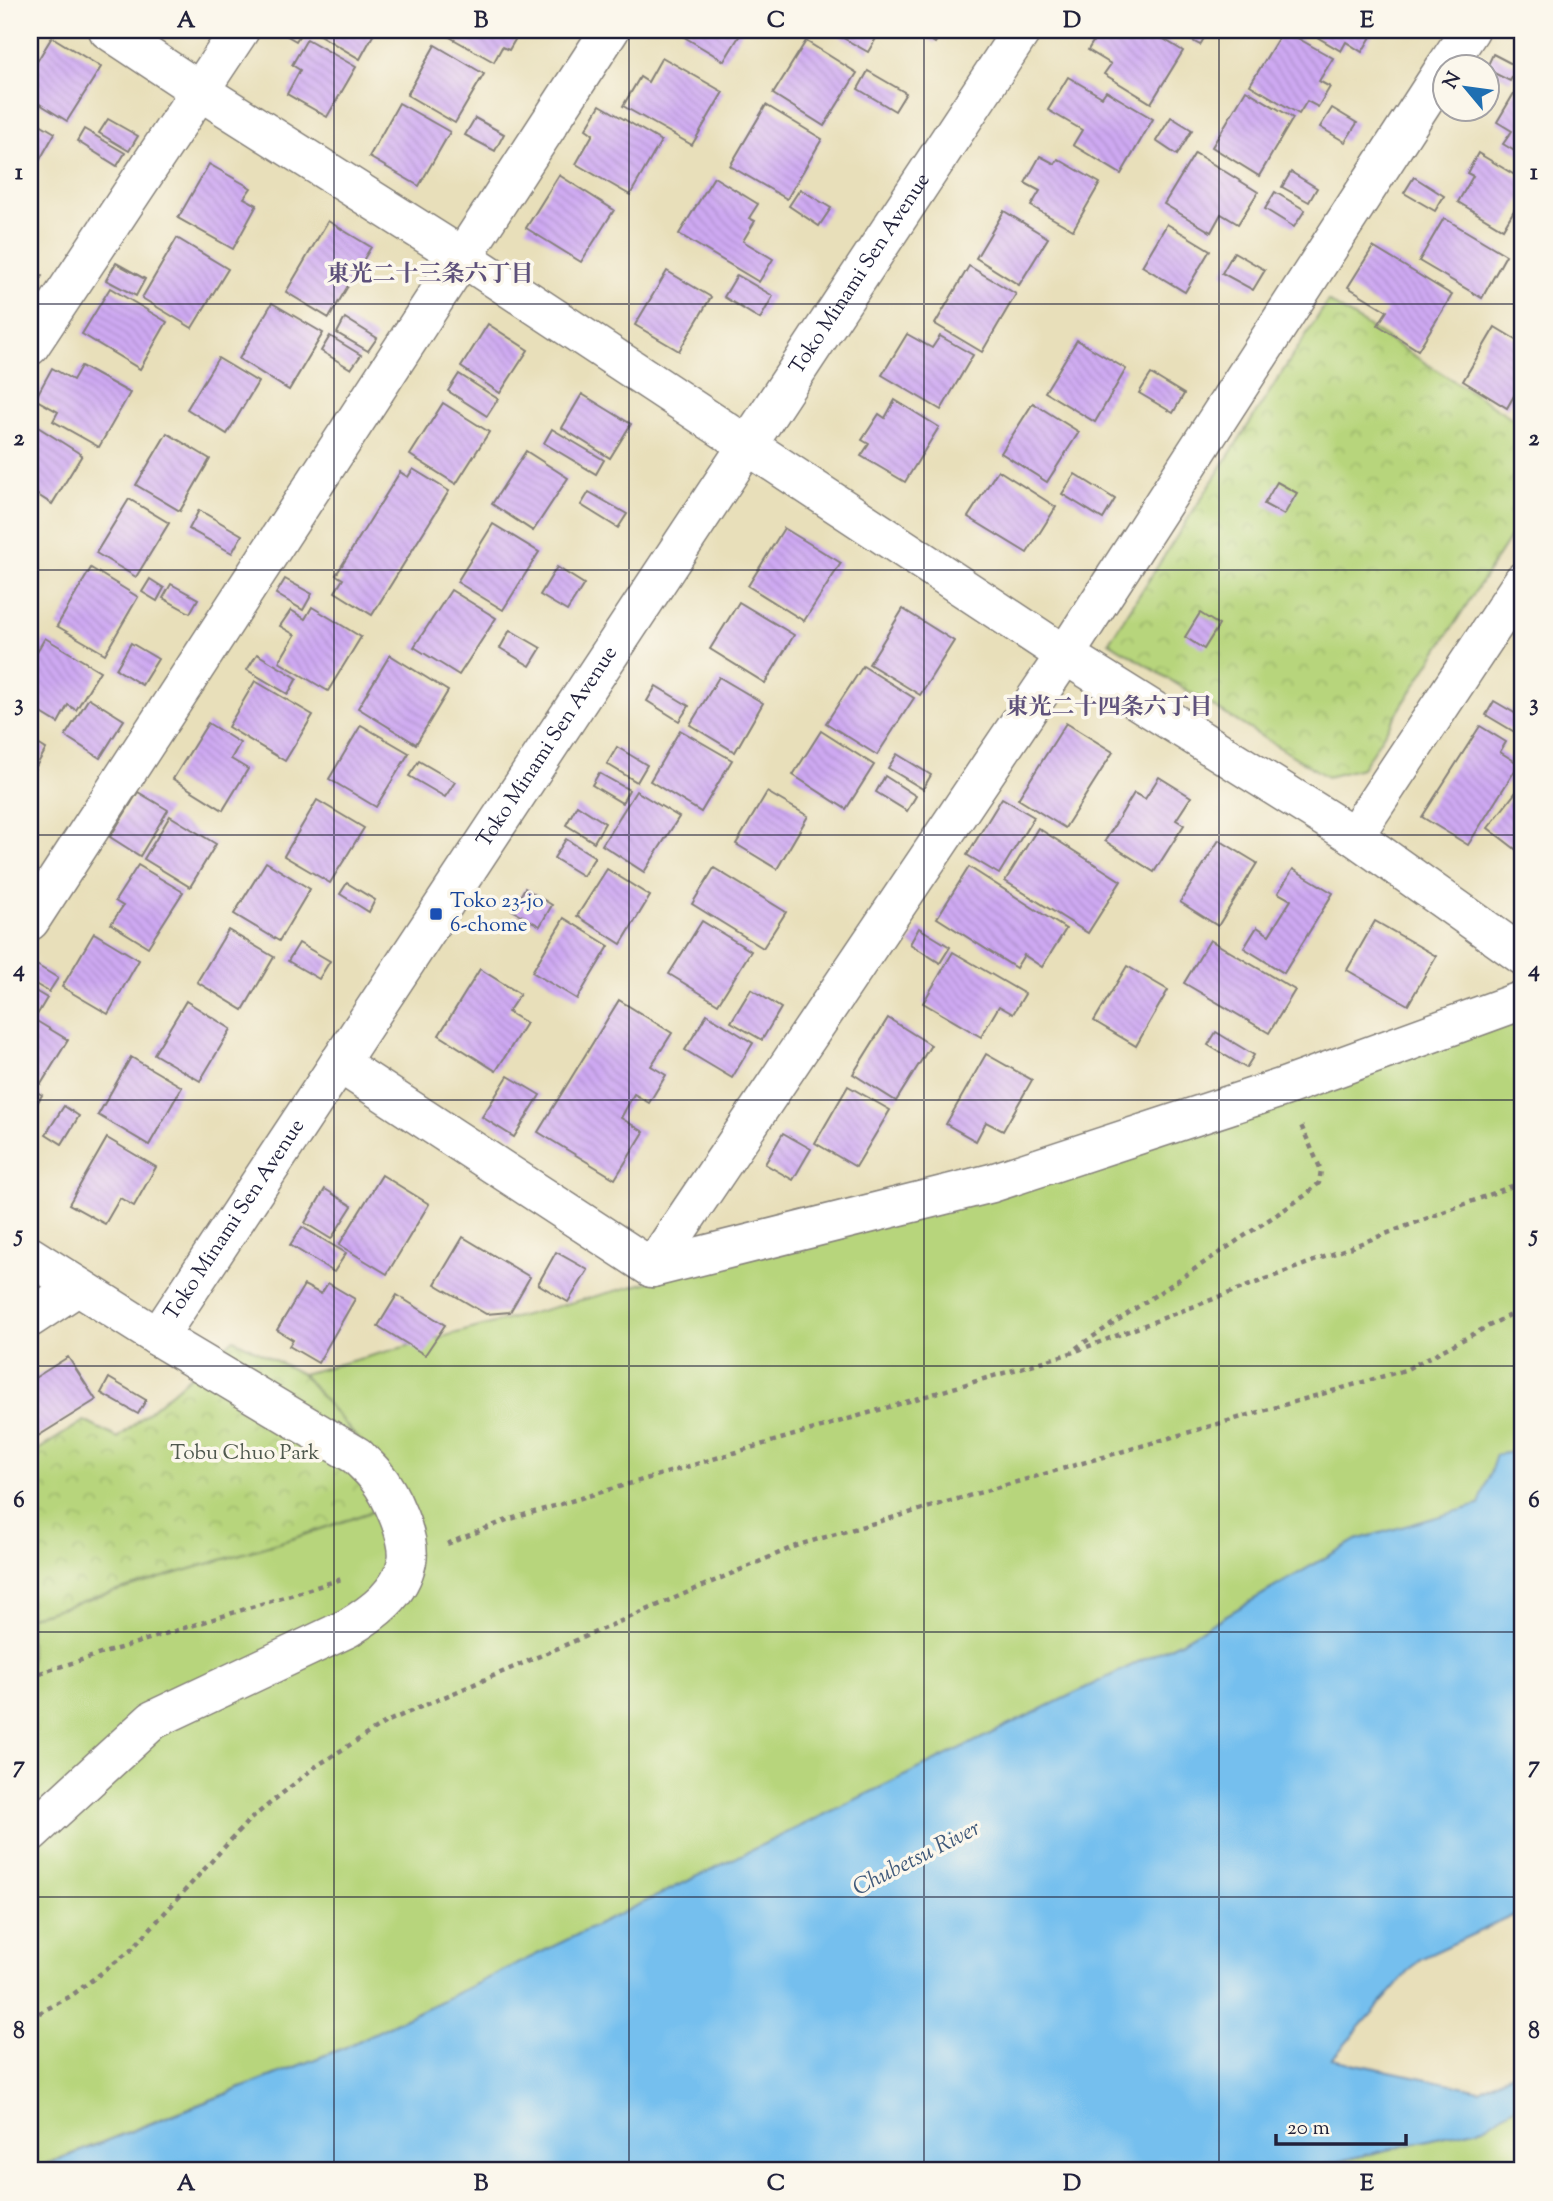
<svg xmlns="http://www.w3.org/2000/svg" width="1553" height="2201" font-family="'Sorts Mill Goudy','Noto Serif JP',serif">
	<style>
		.grass { fill: #b7d57c; stroke: #6c7c5c; stroke-width: 2 }
		.park { fill: url(#park-crowns); stroke: #6c7c5c; stroke-width: 2 }
		.water { fill: #75bfee; stroke: #4c7094; stroke-width: 2 }
		.building { fill: url(#building-back-hatch) }
		.lines { fill: none; stroke-linecap: round; stroke-linejoin: round }
		.minor-casing { stroke: #85807a; stroke-width: 41 }
		.path { stroke: #85807a; stroke-width: 4.5; stroke-dasharray: 5 5; stroke-linecap: butt }
		.minor { stroke: #fff; stroke-width: 38 }
		.grid { fill: none; stroke: #22223b; stroke-width: 2; stroke-opacity: 0.55 }
		.transit-dot { fill: #1a4fb4; stroke: #fbf7ec; stroke-width: 2.5 }
		.labels { text-anchor: middle; dominant-baseline: central; stroke-width: 7; stroke-linejoin: round; paint-order: stroke }
		.street-label { font-size: 21px; fill: #22223b; stroke: #fbf7ec }
		.transit-label { font-size: 21px; fill: #164399; stroke: #fbf7ec; text-anchor: start }
		.park-label { font-size: 21px; fill: #4f584e; stroke: #fbf7ec }
		.neighbourhood-label { font-size: 23px; font-weight: bold; fill: #5e517b; stroke: #fbf7ec }
		.water-label { font-size: 23px; font-style: italic; fill: #3f597a; stroke: #fbf7ec }
		.neatline { fill: none; stroke: #22223b; stroke-width: 2.5 }
		.grid-label { font-size: 23px; text-anchor: middle; font-weight: bold; fill: #22223b }
	</style>
	<defs>
		<pattern id="park-crowns" width="20" height="18" patternUnits="userSpaceOnUse" patternTransform="scale(1.75)"><rect width="20" height="18" fill="#b7d57c"/><path d="M2 6a3 3 0 1 1 6 0M12 15a3 3 0 1 1 6 0" fill="none" stroke="#9db76c"/></pattern>
		<pattern id="building-back-hatch" width="6" height="6" patternUnits="userSpaceOnUse" patternTransform="scale(1.75)"><rect width="6" height="6" fill="#cea9f2"/><path d="M-1 5l2 2M0 0l6 6M5-1l2 2" fill="none" stroke="#b191d0"/></pattern>
	</defs>
	<rect width="100%" height="100%" fill="#fbf7ec"/>
	<filter id="ink" filterUnits="userSpaceOnUse"><feTurbulence type="fractalNoise" baseFrequency=".0143" numOctaves="2"/><feDisplacementMap in="SourceGraphic" scale="14" xChannelSelector="R" yChannelSelector="G"/><feConvolveMatrix kernelMatrix="1 2 1 2 8 2 1 2 1" color-interpolation-filters="sRGB"/></filter>
	<filter id="wash" filterUnits="userSpaceOnUse"><feTurbulence type="fractalNoise" baseFrequency=".00686" numOctaves="4" result="noise"/><feDisplacementMap in="SourceGraphic" scale="28" xChannelSelector="R" yChannelSelector="G"/><feGaussianBlur stdDeviation="1.57" result="paint"/><feColorMatrix in="noise" values="0 0 0 0 0 0 0 0 0 0 0 0 0 0 0 0 0 1.4 0 .05"/><feComposite in="paint" operator="in"/></filter>
	<g filter="url(#wash)">
		<rect width="100%" height="100%" fill="#e8dfba"/>
		<!-- grass -->
		<g class="grass">
			<polygon points="1523,1002 1523,1495 1356,1540 1182,1641 346,2047 30,2170 30,1617 294,1538 393,1504 385,1471 302,1374 1094,1164"/>
			<polygon points="1523,2101 1523,2171 1298,2171 1483,2127"/>
		</g>
		<!-- park -->
		<g class="park">
			<polygon points="1328,301 1523,425 1523,517 1362,768 1327,777 1109,642"/>
			<polygon points="234,1339 302,1374 385,1471 394,1504 294,1538 30,1617 30,1455 84,1421 118,1438"/>
		</g>
		<!-- water -->
		<polygon class="water" points="1523,1450 1523,1911 1420,1959 1332,2059 1480,2090 1523,2067 1523,2101 1483,2127 1298,2171 30,2171 346,2047 1182,1641 1356,1540 1479,1505 1496,1455"/>
		<g id="blocks">
			<!-- building -->
			<g class="building">
				<polygon points="277,30 303,30 296,41"/>
				<polygon points="311,30 376,30 360,59"/>
				<polygon points="449,30 515,30 519,33 509,50 502,47 494,62 446,35"/>
				<polygon points="685,30 743,30 724,61 681,35"/>
				<polygon points="829,30 881,30 868,52"/>
				<polygon points="914,30 944,30 935,43"/>
				<polygon points="1100,30 1149,30 1183,51 1151,103 1104,74 1111,64 1088,50"/>
				<polygon points="1173,30 1209,30 1200,45"/>
				<polygon points="1283,30 1333,58 1319,81 1330,87 1318,107 1307,101 1299,114 1250,85"/>
				<polygon points="1305,30 1375,30 1362,52 1346,42 1341,51"/>
				<polygon points="52,37 101,67 67,121 30,98 30,73"/>
				<polygon points="307,39 356,67 327,117 287,94 300,70 292,65"/>
				<polygon points="806,41 857,73 824,126 773,94"/>
				<polygon points="435,45 484,74 455,123 407,95"/>
				<polygon points="1493,54 1518,67 1510,81 1486,69"/>
				<polygon points="662,57 723,92 692,145 623,106 640,77 648,82"/>
				<polygon points="868,71 906,93 895,111 858,89"/>
				<polygon points="1068,77 1102,97 1106,91 1153,119 1121,174 1073,145 1082,130 1048,110"/>
				<polygon points="1523,78 1523,156 1503,144 1512,131 1497,122"/>
				<polygon points="1246,90 1293,118 1259,176 1212,147"/>
				<polygon points="399,103 450,132 419,186 369,157"/>
				<polygon points="600,105 661,141 630,195 576,164 593,134 586,129"/>
				<polygon points="766,105 822,139 787,199 730,166"/>
				<polygon points="1332,108 1357,123 1345,142 1320,127"/>
				<polygon points="1171,117 1192,130 1177,155 1156,141"/>
				<polygon points="30,118 55,133 30,177"/>
				<polygon points="475,118 504,134 495,151 465,135"/>
				<polygon points="108,119 138,136 129,151 99,133"/>
				<polygon points="84,129 125,153 117,166 77,141"/>
				<polygon points="1195,153 1258,192 1238,224 1221,214 1211,232 1164,204"/>
				<polygon points="1478,153 1523,180 1523,195 1503,229 1458,202 1473,176 1467,173"/>
				<polygon points="1040,156 1055,164 1058,159 1100,183 1073,230 1031,206 1040,191 1025,183"/>
				<polygon points="209,164 251,188 244,198 257,205 233,249 178,218"/>
				<polygon points="1291,172 1317,188 1309,202 1282,187"/>
				<polygon points="559,175 614,210 581,262 526,228"/>
				<polygon points="714,177 758,204 749,218 755,221 743,241 773,259 759,282 679,234"/>
				<polygon points="1414,177 1444,196 1435,211 1404,193"/>
				<polygon points="800,189 831,208 819,226 789,206"/>
				<polygon points="1275,192 1305,210 1294,227 1265,209"/>
				<polygon points="1004,211 1048,238 1019,285 976,258"/>
				<polygon points="1444,218 1506,255 1482,298 1419,261"/>
				<polygon points="328,221 371,247 329,318 286,292"/>
				<polygon points="1167,224 1210,250 1185,292 1142,266"/>
				<polygon points="177,238 228,269 192,328 142,298"/>
				<polygon points="1373,247 1452,295 1418,350 1378,325 1387,311 1348,287"/>
				<polygon points="1234,252 1265,270 1253,290 1222,273"/>
				<polygon points="116,263 145,279 136,296 106,280"/>
				<polygon points="969,266 1016,294 982,352 935,324"/>
				<polygon points="30,269 42,276 34,289 30,287"/>
				<polygon points="667,271 711,297 679,351 635,325"/>
				<polygon points="737,275 773,296 760,319 724,297"/>
				<polygon points="110,288 167,322 140,369 82,334"/>
				<polygon points="272,303 323,333 289,390 239,359"/>
				<polygon points="345,318 377,338 368,351 337,333"/>
				<polygon points="488,324 528,350 500,393 461,367"/>
				<polygon points="1495,327 1523,344 1523,390 1519,387 1507,408 1463,381"/>
				<polygon points="907,334 932,348 940,336 973,355 941,410 882,375"/>
				<polygon points="330,336 361,355 351,369 321,351"/>
				<polygon points="1077,340 1126,369 1095,422 1045,392"/>
				<polygon points="218,358 258,382 227,434 187,409"/>
				<polygon points="81,366 130,393 99,447 53,421 58,412 35,399 52,368 73,380"/>
				<polygon points="459,374 498,399 487,416 448,391"/>
				<polygon points="1151,374 1184,394 1173,413 1139,393"/>
				<polygon points="582,394 631,424 610,458 562,428"/>
				<polygon points="895,400 939,427 905,482 861,456 869,444 862,440 879,414 885,418"/>
				<polygon points="443,403 489,432 456,484 410,455"/>
				<polygon points="1033,403 1079,432 1047,482 1001,453"/>
				<polygon points="30,422 82,455 52,504 30,490"/>
				<polygon points="552,429 604,460 596,474 544,443"/>
				<polygon points="167,433 210,459 180,511 136,485"/>
				<polygon points="526,451 568,478 533,531 492,504"/>
				<polygon points="413,469 449,491 372,615 335,592 343,579 336,575 400,472 408,477"/>
				<polygon points="998,470 1056,507 1027,553 968,517"/>
				<polygon points="1075,474 1115,499 1103,519 1062,494"/>
				<polygon points="1277,482 1297,493 1284,515 1264,504"/>
				<polygon points="589,492 627,514 618,528 581,505"/>
				<polygon points="129,499 169,523 136,577 96,553"/>
				<polygon points="199,510 242,535 232,553 189,529"/>
				<polygon points="493,524 539,552 503,610 457,582"/>
				<polygon points="784,528 841,563 804,621 748,586"/>
				<polygon points="557,567 584,584 567,611 540,595"/>
				<polygon points="91,568 138,597 105,654 57,626"/>
				<polygon points="150,579 164,588 157,601 142,592"/>
				<polygon points="285,579 312,594 303,610 276,594"/>
				<polygon points="171,584 198,599 190,613 163,598"/>
				<polygon points="451,590 496,618 459,675 414,647"/>
				<polygon points="739,602 794,635 765,683 710,649"/>
				<polygon points="312,607 361,637 328,691 279,662 295,635 280,626 291,610 305,619"/>
				<polygon points="903,609 954,641 920,695 869,664"/>
				<polygon points="1200,613 1219,625 1204,649 1185,637"/>
				<polygon points="510,630 541,648 530,666 500,648"/>
				<polygon points="45,638 100,671 76,710 68,705 58,723 30,706 30,663"/>
				<polygon points="131,643 158,659 142,685 116,669"/>
				<polygon points="257,654 297,678 288,694 247,670"/>
				<polygon points="390,655 448,691 416,744 358,708"/>
				<polygon points="863,666 914,698 877,755 826,723"/>
				<polygon points="719,677 763,703 735,752 690,725"/>
				<polygon points="255,681 313,715 285,761 228,727"/>
				<polygon points="656,686 689,706 679,721 647,701"/>
				<polygon points="89,698 124,720 100,758 65,736"/>
				<polygon points="1494,701 1523,718 1523,737 1486,715"/>
				<polygon points="208,723 240,743 231,759 248,769 223,810 173,779"/>
				<polygon points="1066,723 1113,752 1065,828 1018,799"/>
				<polygon points="361,725 409,753 376,807 329,779"/>
				<polygon points="1480,726 1506,742 1500,752 1519,764 1468,845 1422,817"/>
				<polygon points="680,730 732,760 701,812 650,781"/>
				<polygon points="821,731 874,765 846,809 793,775"/>
				<polygon points="30,739 46,749 30,777"/>
				<polygon points="617,747 647,765 637,782 607,764"/>
				<polygon points="897,754 931,775 923,789 888,768"/>
				<polygon points="419,761 455,782 445,797 409,776"/>
				<polygon points="599,773 629,790 622,803 592,785"/>
				<polygon points="885,776 916,796 907,811 876,792"/>
				<polygon points="1159,777 1191,797 1176,820 1184,825 1154,872 1105,841 1134,793 1145,799"/>
				<polygon points="1523,783 1523,855 1488,828"/>
				<polygon points="636,791 679,817 644,872 602,845"/>
				<polygon points="138,792 168,810 140,856 110,837"/>
				<polygon points="767,792 808,816 777,869 736,844"/>
				<polygon points="1002,798 1034,817 999,874 967,855"/>
				<polygon points="317,800 364,828 330,883 284,856"/>
				<polygon points="577,805 605,823 594,842 566,825"/>
				<polygon points="170,816 216,844 190,887 144,859"/>
				<polygon points="1038,828 1121,881 1088,933 1005,881"/>
				<polygon points="566,839 595,857 583,876 554,858"/>
				<polygon points="1219,840 1257,863 1218,926 1180,902"/>
				<polygon points="266,862 310,889 279,941 234,914"/>
				<polygon points="138,865 183,892 148,947 111,924 123,906 115,901"/>
				<polygon points="969,867 1066,929 1042,967 1024,955 1016,968 937,918"/>
				<polygon points="714,868 786,912 763,948 692,904"/>
				<polygon points="607,869 650,896 621,944 577,916"/>
				<polygon points="1293,869 1333,893 1284,973 1244,948 1257,927 1269,935 1291,900 1278,893"/>
				<polygon points="347,883 375,900 369,912 340,894"/>
				<polygon points="525,888 552,905 540,926 512,910"/>
				<polygon points="564,918 609,946 577,999 532,972"/>
				<polygon points="702,921 751,951 718,1004 669,974"/>
				<polygon points="1375,921 1436,956 1408,1005 1347,970"/>
				<polygon points="919,928 950,947 940,963 910,944"/>
				<polygon points="228,930 274,957 243,1010 197,982"/>
				<polygon points="94,933 139,960 108,1014 62,987"/>
				<polygon points="1210,940 1295,990 1269,1033 1184,983"/>
				<polygon points="299,943 330,961 319,979 288,961"/>
				<polygon points="953,952 1025,994 1013,1014 999,1006 981,1037 923,1003"/>
				<polygon points="30,961 58,978 49,992 30,981"/>
				<polygon points="1127,966 1168,990 1136,1046 1094,1021"/>
				<polygon points="480,969 520,994 508,1012 526,1023 496,1071 439,1035"/>
				<polygon points="30,988 47,998 37,1015 30,1011"/>
				<polygon points="751,989 781,1008 762,1040 731,1022"/>
				<polygon points="619,1000 672,1033 651,1066 666,1075 649,1103 634,1094 621,1118 644,1132 615,1179 538,1132"/>
				<polygon points="186,1001 231,1029 200,1081 154,1054"/>
				<polygon points="707,1014 753,1043 732,1078 685,1050"/>
				<polygon points="30,1017 68,1040 41,1084 30,1077"/>
				<polygon points="888,1018 931,1045 896,1101 853,1074"/>
				<polygon points="1216,1032 1254,1055 1246,1068 1208,1045"/>
				<polygon points="986,1054 1032,1080 1003,1131 986,1122 976,1141 946,1124"/>
				<polygon points="131,1057 182,1087 149,1145 98,1115"/>
				<polygon points="508,1076 540,1095 514,1137 482,1117"/>
				<polygon points="848,1086 890,1110 856,1167 815,1143"/>
				<polygon points="30,1088 42,1095 30,1115"/>
				<polygon points="64,1106 79,1116 62,1144 46,1134"/>
				<polygon points="783,1133 811,1149 793,1180 765,1164"/>
				<polygon points="107,1138 156,1167 134,1206 120,1198 105,1224 69,1204"/>
				<polygon points="382,1175 429,1204 387,1274 339,1245"/>
				<polygon points="325,1189 352,1206 331,1239 305,1223"/>
				<polygon points="302,1227 346,1253 334,1272 290,1245"/>
				<polygon points="463,1237 530,1277 510,1312 486,1314 435,1284"/>
				<polygon points="556,1252 588,1270 568,1302 538,1284"/>
				<polygon points="328,1283 355,1299 318,1363 289,1346 293,1340 277,1330 304,1285 321,1294"/>
				<polygon points="397,1295 445,1325 425,1355 378,1326"/>
				<polygon points="68,1357 96,1400 30,1441 30,1375 33,1379"/>
				<polygon points="109,1378 146,1400 138,1414 101,1393"/>
			</g>
		</g>
	</g>
	<g filter="url(#ink)">
		<use href="#blocks" fill-opacity="0" stroke="#85807a" stroke-width="2"/>
		<g class="lines">
			<defs>
				<g id="minor">
					<polyline points="108,30 200,91 461,256 1065,655 1354,836 1523,956"/>
					<polyline points="1446,66 1470,30"/>
					<polyline points="30,346 240,30"/>
					<polyline points="1354,836 1523,581"/>
					<polyline points="30,921 610,30"/>
					<polyline points="339,1063 652,1268 992,1183 1284,1087 1523,1000"/>
					<path d="M30 1256 158 1337 357 1456C363 1463 371 1469 376 1476 390 1492 412 1540 407 1561 401 1593 373 1613 348 1628L153 1720 30 1833"/>
					<polyline points="652,1268 1065,655 1444,69"/>
					<polyline points="30,1318 77,1287"/>
					<path id="s1" d="M158 1337 1022 30"/>
				</g>
			</defs>
			<!-- minor casing -->
			<use href="#minor" class="minor-casing"/>
			<!-- path -->
			<g class="path">
				<polyline points="1076,1348 1306,1195 1319,1183 1321,1170 1300,1123"/>
				<polyline points="447,1544 507,1520 1068,1354 1523,1182"/>
				<polyline points="30,1676 345,1578"/>
				<polyline points="30,2018 71,1996 130,1951 248,1821 315,1767 386,1722 798,1545 1405,1370 1523,1308"/>
			</g>
			<!-- minor -->
			<use href="#minor" class="minor"/>
		</g>
	</g>
	<!-- grid -->
	<path class="grid" d="M334 30V2171M629 30V2171M924 30V2171M1219 30V2171M30 304H1523M30 570H1523M30 835H1523M30 1100H1523M30 1366H1523M30 1632H1523M30 1897H1523"/>
	<!-- markers -->
	<rect class="transit-dot" x="429" y="907" width="14" height="14" rx="3.5"/>
	<g class="labels">
		<!-- street labels -->
		<g class="street-label">
			<text stroke="none"><textPath href="#s1" startOffset="1274">Toko Minami Sen Avenue</textPath></text>
			<text stroke="none"><textPath href="#s1" startOffset="707">Toko Minami Sen Avenue</textPath></text>
			<text stroke="none"><textPath href="#s1" startOffset="140">Toko Minami Sen Avenue</textPath></text>
		</g>
		<!-- transit labels -->
		<g class="transit-label">
			<text x="450" y="902">Toko 23-jo<tspan x="450" dy="24">6-chome</tspan></text>
		</g>
		<!-- park labels -->
		<g class="park-label">
			<text x="245" y="1454">Tobu Chuo Park</text>
		</g>
		<!-- neighbourhood labels -->
		<g class="neighbourhood-label">
			<text x="430" y="275">東光二十三条六丁目</text>
			<text x="1109" y="708">東光二十四条六丁目</text>
		</g>
		<!-- water labels -->
		<g class="water-label">
			<text transform="translate(917 1859) rotate(-27)">Chubetsu River</text>
		</g>
	</g>
	<!-- margin -->
	<rect width="1553" height="2201" fill="none" stroke="#fbf7ec" stroke-width="77"/>
	<!-- north arrow -->
	<g transform="translate(1466 88) rotate(299)"><circle r="33" fill="#fbf7ec" stroke="#a4a2a5" stroke-width="2"/>
	<path d="M0-5L12 26L0 18L-12 26Z" fill="#1f6fb2"/>
	<text y="-10" font-size="19" font-weight="bold" text-anchor="middle" fill="#22223b">N</text>
	</g>
	<!-- scale -->
	<path d="M1276 2134v10h130v-10" fill="none" stroke="#22223b" stroke-width="3.5"/>
	<text x="1287" y="2134" font-size="21" fill="#22223b" stroke="#fbf7ec" stroke-width="5" paint-order="stroke">20 m</text>
	<rect x="38" y="38" width="1476" height="2124" class="neatline"/>
	<g class="grid-label">
		<text x="186" y="27">A</text>
		<text x="481" y="27">B</text>
		<text x="776" y="27">C</text>
		<text x="1072" y="27">D</text>
		<text x="1367" y="27">E</text>
		<text x="19" y="179">1</text>
		<text x="1534" y="179">1</text>
		<text x="19" y="445">2</text>
		<text x="1534" y="445">2</text>
		<text x="19" y="710">3</text>
		<text x="1534" y="710">3</text>
		<text x="19" y="976">4</text>
		<text x="1534" y="976">4</text>
		<text x="19" y="1241">5</text>
		<text x="1534" y="1241">5</text>
		<text x="19" y="1507">6</text>
		<text x="1534" y="1507">6</text>
		<text x="19" y="1772">7</text>
		<text x="1534" y="1772">7</text>
		<text x="19" y="2038">8</text>
		<text x="1534" y="2038">8</text>
		<text x="186" y="2190">A</text>
		<text x="481" y="2190">B</text>
		<text x="776" y="2190">C</text>
		<text x="1072" y="2190">D</text>
		<text x="1367" y="2190">E</text>
	</g>
</svg>
